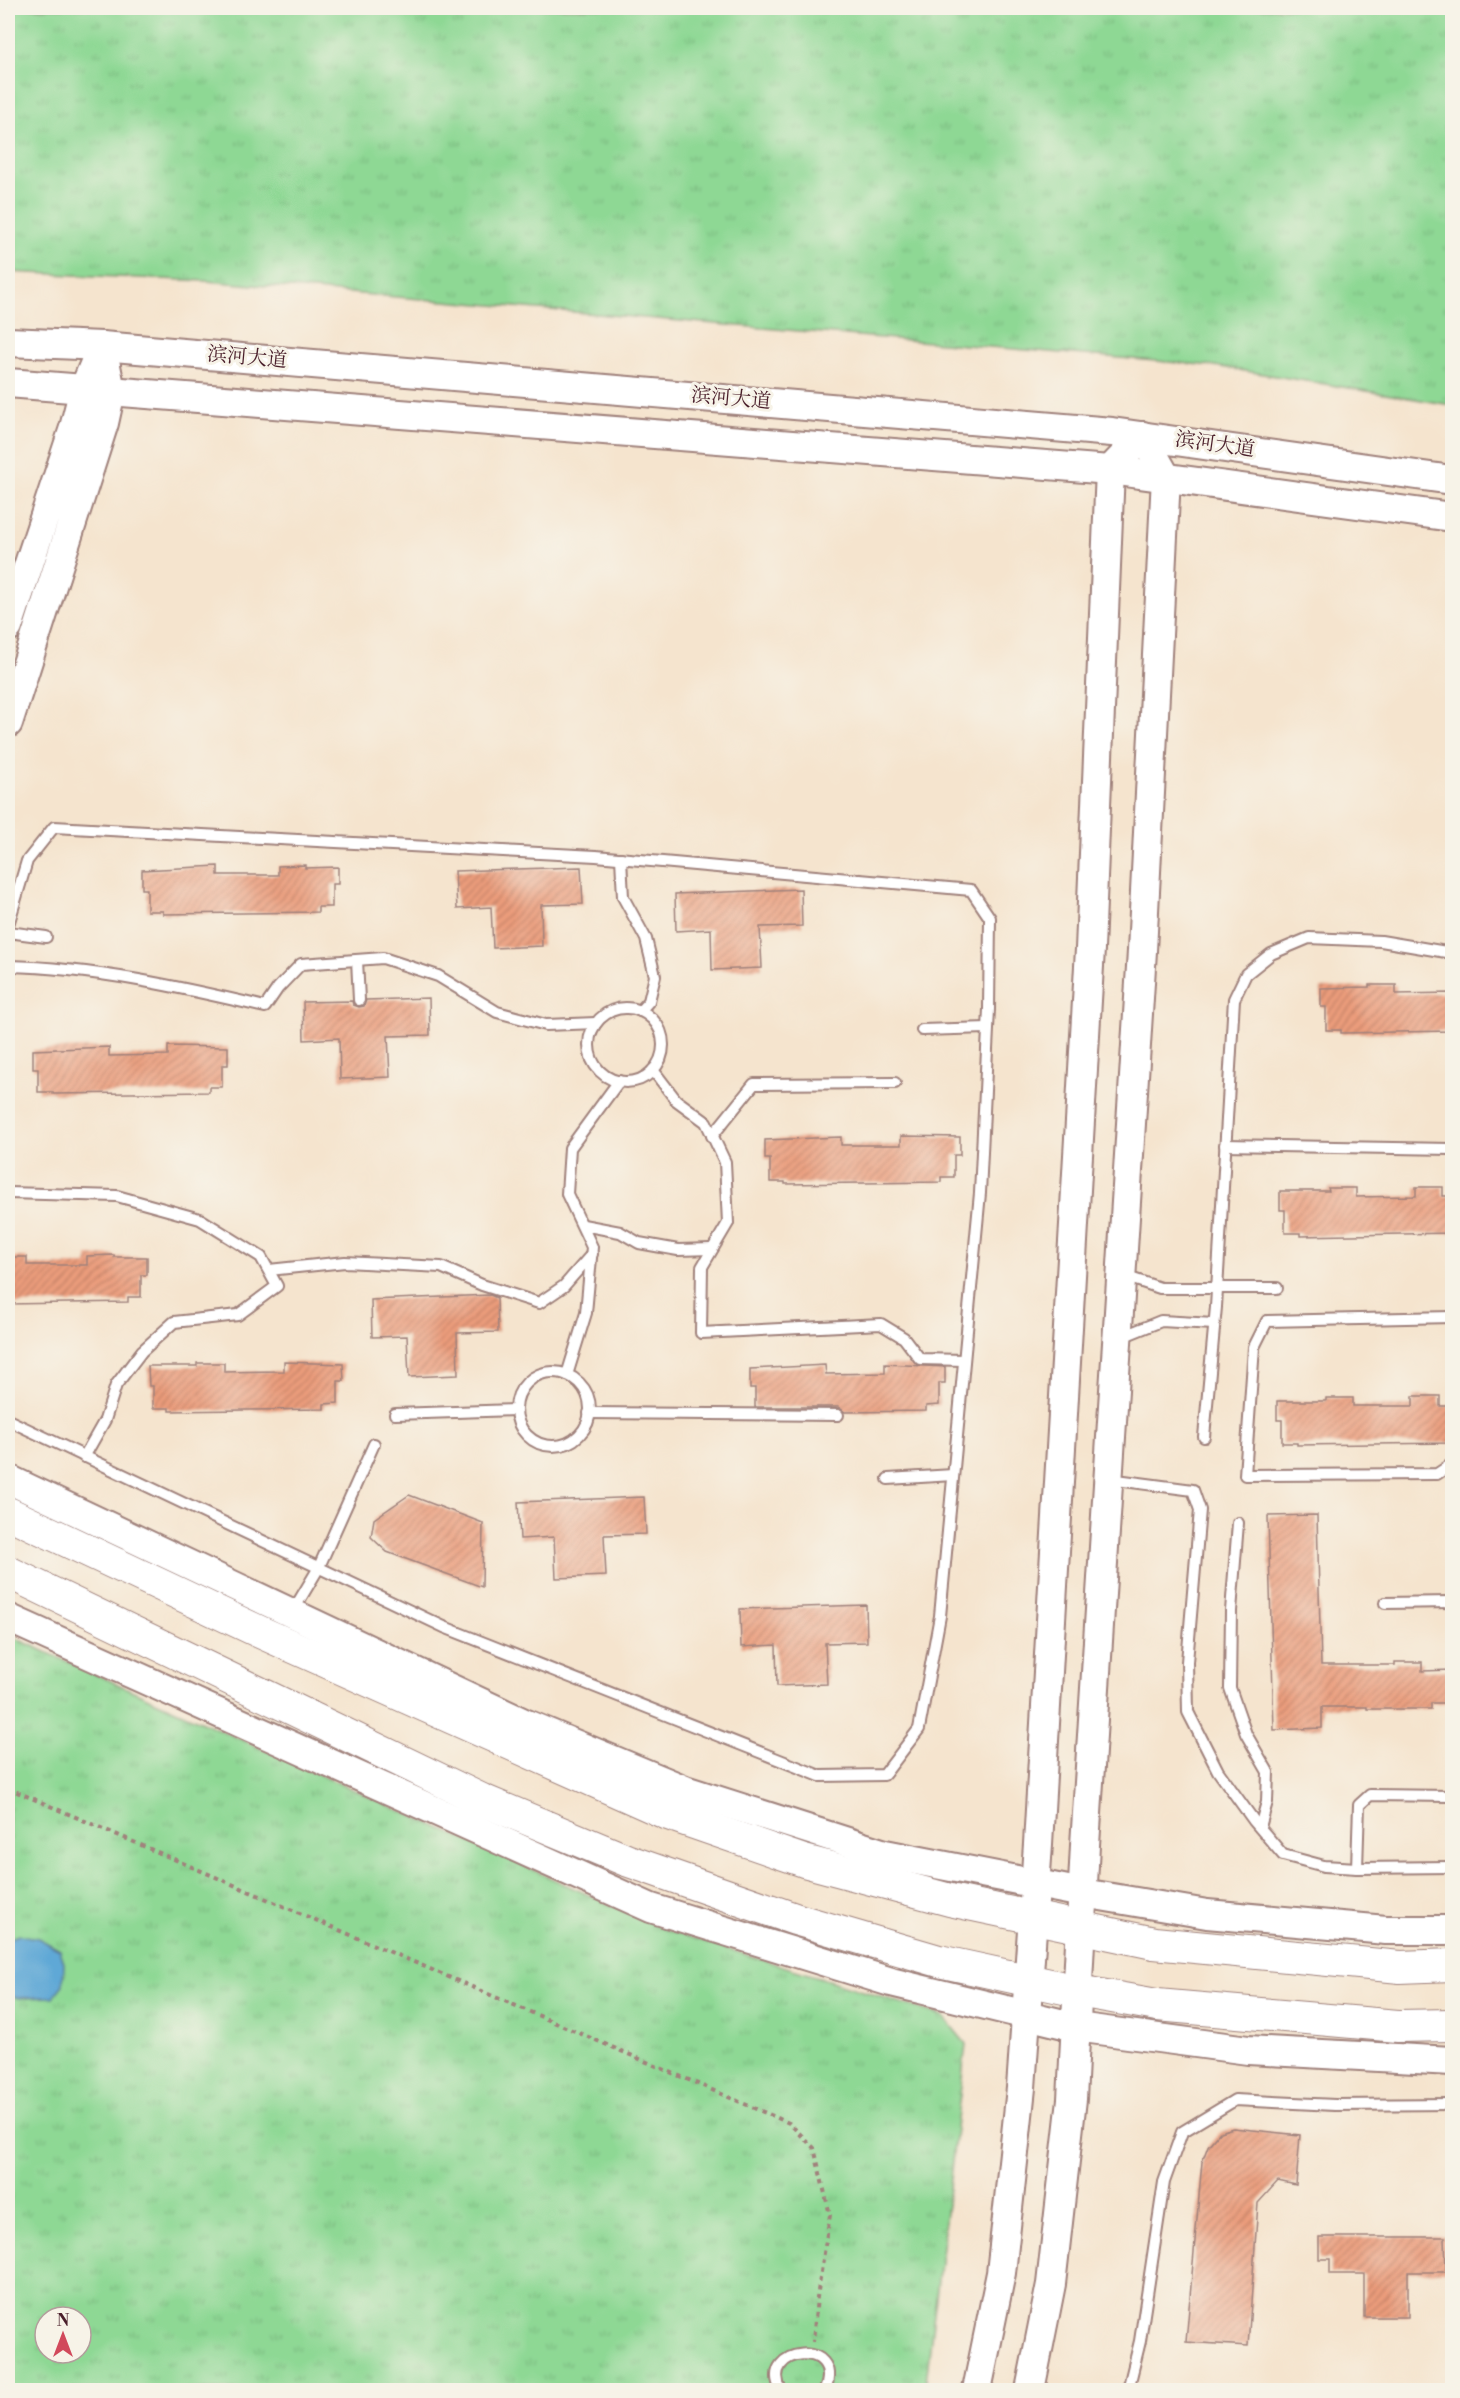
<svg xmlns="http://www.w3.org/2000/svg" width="1460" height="2398" font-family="'Libre Bodoni','Noto Serif SC',serif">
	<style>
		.park { fill: url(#park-tufts); stroke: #6c7c60; stroke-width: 1.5; fill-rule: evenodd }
		.water { fill: #5ea8d6; stroke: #546480; stroke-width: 1.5 }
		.building { fill: url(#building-hatch) }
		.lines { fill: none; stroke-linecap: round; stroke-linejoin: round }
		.lane-casing { stroke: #a0827c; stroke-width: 14 }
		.secondary-casing { stroke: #a0827c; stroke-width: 32 }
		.primary-casing { stroke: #a0827c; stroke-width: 34 }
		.path { stroke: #a0827c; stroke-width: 4; stroke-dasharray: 4.5 4.5; stroke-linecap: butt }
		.lane { stroke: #fff; stroke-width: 10 }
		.secondary { stroke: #fff; stroke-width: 28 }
		.primary { stroke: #fff; stroke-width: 32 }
		.labels { text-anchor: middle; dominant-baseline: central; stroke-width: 6; stroke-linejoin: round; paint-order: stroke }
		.street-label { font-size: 20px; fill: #4a1f2b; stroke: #f7f3e8 }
	</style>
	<defs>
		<pattern id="park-tufts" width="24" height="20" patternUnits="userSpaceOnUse" patternTransform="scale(1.5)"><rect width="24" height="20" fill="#8ed894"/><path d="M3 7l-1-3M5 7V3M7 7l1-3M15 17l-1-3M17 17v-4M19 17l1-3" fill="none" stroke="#7cb980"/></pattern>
		<pattern id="building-hatch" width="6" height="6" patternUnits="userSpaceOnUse" patternTransform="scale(1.5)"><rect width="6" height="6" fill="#eb9c7b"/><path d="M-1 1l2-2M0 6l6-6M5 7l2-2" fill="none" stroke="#c07f65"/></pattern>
	</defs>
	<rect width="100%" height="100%" fill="#f7f3e8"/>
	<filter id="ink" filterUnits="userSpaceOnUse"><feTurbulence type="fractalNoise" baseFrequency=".0167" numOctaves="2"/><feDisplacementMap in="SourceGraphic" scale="12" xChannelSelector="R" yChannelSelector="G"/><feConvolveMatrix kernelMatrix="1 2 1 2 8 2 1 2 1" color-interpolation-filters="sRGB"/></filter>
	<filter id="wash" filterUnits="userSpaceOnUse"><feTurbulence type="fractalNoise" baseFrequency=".008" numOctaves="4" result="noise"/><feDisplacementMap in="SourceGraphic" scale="24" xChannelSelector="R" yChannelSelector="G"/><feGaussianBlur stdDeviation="1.35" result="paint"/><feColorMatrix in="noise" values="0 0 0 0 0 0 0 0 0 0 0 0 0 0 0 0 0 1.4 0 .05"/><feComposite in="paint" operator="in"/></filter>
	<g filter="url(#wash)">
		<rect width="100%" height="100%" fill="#f5e4ce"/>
		<!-- park -->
		<g class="park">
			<polygon points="8,8 1452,8 1452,405 1215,366 206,281 8,272"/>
			<path d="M8 1635 667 1930 943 2016 966 2044 925 2390H8ZM45 2317H81V2353H45Z"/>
		</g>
		<!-- water -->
		<polygon class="water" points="19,1935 38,1938 60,1950 64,1963 63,1985 53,1997 19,1998 8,1995 8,1939"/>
		<g id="blocks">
			<!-- building -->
			<g class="building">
				<polygon points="305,865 305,868 338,867 338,884 332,884 332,907 318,907 318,912 163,914 163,911 147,911 147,889 142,889 142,870 218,866 218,875 278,875 278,866"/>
				<polygon points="581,867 583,904 541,905 542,946 493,948 491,907 457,909 455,871"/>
				<polygon points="801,889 802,926 760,927 762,968 712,970 711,929 676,931 675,894"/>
				<polygon points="1369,985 1396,985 1396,994 1452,993 1452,1031 1341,1033 1341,1030 1326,1030 1326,1007 1321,1007 1321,988 1369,987"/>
				<polygon points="429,998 430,1035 388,1036 390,1077 340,1079 339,1038 304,1040 303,1002 352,1001 353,1005 359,1007 364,1006 366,1000"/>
				<polygon points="168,1046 228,1047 228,1065 222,1065 222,1087 209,1087 209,1092 53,1094 53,1092 38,1092 38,1069 33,1069 33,1050 109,1047 109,1056 168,1055"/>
				<polygon points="901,1136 960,1137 960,1155 954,1155 954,1177 941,1177 941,1182 785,1184 785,1182 770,1182 770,1159 765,1159 765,1140 841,1137 841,1145 901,1145"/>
				<polygon points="1416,1187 1443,1187 1443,1196 1452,1196 1452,1233 1300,1236 1300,1233 1285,1233 1285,1210 1280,1210 1280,1191 1329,1191 1328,1188 1356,1188 1356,1197 1416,1196"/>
				<polygon points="114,1255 114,1257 147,1257 147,1275 141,1275 141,1297 128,1297 128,1302 8,1304 8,1257 27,1257 27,1265 87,1265 87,1256"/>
				<polygon points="490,1295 497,1298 498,1332 457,1333 458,1375 409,1377 407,1336 372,1337 371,1300"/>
				<polygon points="284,1362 343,1364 344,1381 338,1381 338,1403 324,1404 324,1409 169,1411 169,1408 153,1408 153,1386 149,1386 148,1366 197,1366 197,1363 224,1363 224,1372 284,1371"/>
				<polygon points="885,1364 945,1367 945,1383 939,1383 939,1405 926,1406 926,1411 845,1412 838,1407 755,1407 755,1388 750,1388 750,1369 825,1365 826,1374 885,1373"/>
				<polygon points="1413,1396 1440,1396 1440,1406 1452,1406 1452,1443 1297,1445 1297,1443 1282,1443 1282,1420 1277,1420 1277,1401 1326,1401 1326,1398 1353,1398 1353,1406 1413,1406"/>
				<polygon points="409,1495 483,1523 482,1587 387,1552 371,1537 374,1519"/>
				<polygon points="644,1497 646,1534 604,1535 606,1576 556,1578 554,1537 520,1539 518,1502"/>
				<polygon points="1317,1515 1321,1665 1395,1665 1395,1662 1422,1662 1422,1671 1452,1670 1452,1703 1431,1703 1431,1709 1367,1709 1367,1707 1322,1707 1322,1728 1274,1730 1268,1516"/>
				<polygon points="866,1605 867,1642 825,1643 827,1684 777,1686 776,1645 741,1647 740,1609"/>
				<polygon points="1233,2128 1300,2135 1296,2185 1278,2181 1258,2203 1248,2346 1186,2342 1202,2162 1208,2146 1220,2132"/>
				<polygon points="1319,2237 1445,2237 1446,2272 1408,2272 1408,2317 1364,2317 1364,2274 1330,2274 1330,2259 1319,2259"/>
			</g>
		</g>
	</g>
	<g filter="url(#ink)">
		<use href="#blocks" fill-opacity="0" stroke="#a0827c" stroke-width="1.5"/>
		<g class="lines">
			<defs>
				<g id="lane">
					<polyline points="621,858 623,897 646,939 655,976 649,1001 640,1011"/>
					<polyline points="8,925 27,861 54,827 596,856 971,890 990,918 989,1009 980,1193 940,1616 919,1729 884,1775 820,1776 444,1627 8,1420"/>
					<polyline points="8,932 46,937"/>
					<polyline points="357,960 359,1000"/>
					<path d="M8 966C94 968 180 987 265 1007L278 988 301 964 383 958 438 976 497 1012 546 1025 596 1023"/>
					<circle cx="626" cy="1045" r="37"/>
					<polyline points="922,1030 988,1028"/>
					<polyline points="653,1070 676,1100 706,1122 725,1162 728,1223 702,1267 701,1333 881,1324 904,1338 920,1359 964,1360"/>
					<polyline points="712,1136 754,1084 895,1083"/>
					<polyline points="1225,1145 1452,1149"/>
					<polyline points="8,1193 117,1196 200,1219 261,1257 277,1286 238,1315 174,1322 142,1351 116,1385 105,1420 84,1457"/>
					<polyline points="583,1225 620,1232 639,1243 678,1250 712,1249"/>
					<polyline points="269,1270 345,1262 441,1267 482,1285 539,1303 564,1286 592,1254"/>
					<polyline points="1124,1276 1160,1288 1277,1288"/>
					<polyline points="1452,1317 1267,1321 1254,1347 1245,1475 1437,1474 1452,1464"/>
					<polyline points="1119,1338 1161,1321 1214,1324"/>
					<circle cx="553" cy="1409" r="37"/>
					<polyline points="567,1375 586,1313 592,1247 567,1194 570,1148 619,1081"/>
					<polyline points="589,1413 838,1415"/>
					<polyline points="395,1414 515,1410"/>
					<polyline points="1204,1437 1216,1307 1234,999 1246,974 1271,954 1309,938 1381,941 1452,953"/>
					<polyline points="888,1479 953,1475"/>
					<polyline points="1109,1479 1193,1490 1200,1510 1187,1662 1188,1712 1218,1771 1254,1821 1283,1855 1324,1866 1357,1868"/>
					<polyline points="1238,1523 1231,1611 1230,1688 1246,1734 1268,1772 1267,1802 1260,1827"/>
					<polyline points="1385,1603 1452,1602"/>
					<polyline points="293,1611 318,1569 374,1444"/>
					<polyline points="1452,1796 1370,1795 1359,1805 1357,1868 1452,1867"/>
					<path d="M781 2390C758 2347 845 2338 825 2390"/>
					<polyline points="1128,2390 1140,2341 1164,2182 1182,2132 1235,2100 1335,2105 1452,2104"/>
				</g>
				<g id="secondary">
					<polyline points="8,342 102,346 1112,432 1452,480"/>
					<polyline points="8,383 1110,470 1452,517"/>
					<polyline points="8,627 74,428 84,389 102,346 111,391 104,423 8,723"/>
					<polyline points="8,1479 524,1723 685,1790 885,1854 1083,1893 1207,1914 1386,1930 1452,1930"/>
					<polyline points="8,1618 651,1908 891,1982 1076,2027 1248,2050 1452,2061"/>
					<polyline points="977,2390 1001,2273 1021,2088 1038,1844 1090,949 1110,470 1143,436 1166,477 1142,951 1085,1845 1072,2099 1051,2284 1030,2390"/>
				</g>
				<g id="primary">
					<polyline points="8,1513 260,1632 668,1814 804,1861 950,1900 1154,1943 1400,1967 1452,1965"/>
					<polyline points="8,1572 482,1800 626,1860 795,1919 939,1961 1078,1991 1157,2005 1398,2026 1452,2025"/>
				</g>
			</defs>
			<!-- lane casing -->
			<use href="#lane" class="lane-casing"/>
			<!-- secondary casing -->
			<use href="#secondary" class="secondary-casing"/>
			<!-- primary casing -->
			<use href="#primary" class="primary-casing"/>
			<!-- path -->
			<polyline class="path" points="8,1788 789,2123 814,2148 830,2215 817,2297 813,2342"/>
			<!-- lane -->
			<use href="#lane" class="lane"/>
			<!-- secondary -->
			<use href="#secondary" class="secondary"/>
			<!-- primary -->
			<use href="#primary" class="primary"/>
		</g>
	</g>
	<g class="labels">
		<!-- street labels -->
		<g class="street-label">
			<text transform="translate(247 358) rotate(5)">滨河大道</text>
			<text transform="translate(731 399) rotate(5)">滨河大道</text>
			<text transform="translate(1215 445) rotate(8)">滨河大道</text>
		</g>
	</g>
	<!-- margin -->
	<rect width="1460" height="2398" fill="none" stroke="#f7f3e8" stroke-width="30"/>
	<!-- north arrow -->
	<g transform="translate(63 2335)"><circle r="28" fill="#f7f3e8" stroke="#b29e9c" stroke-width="1.5"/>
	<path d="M0-4.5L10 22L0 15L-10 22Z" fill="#d1495b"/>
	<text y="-9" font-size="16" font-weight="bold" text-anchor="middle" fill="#4a1f2b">N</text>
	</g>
</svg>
